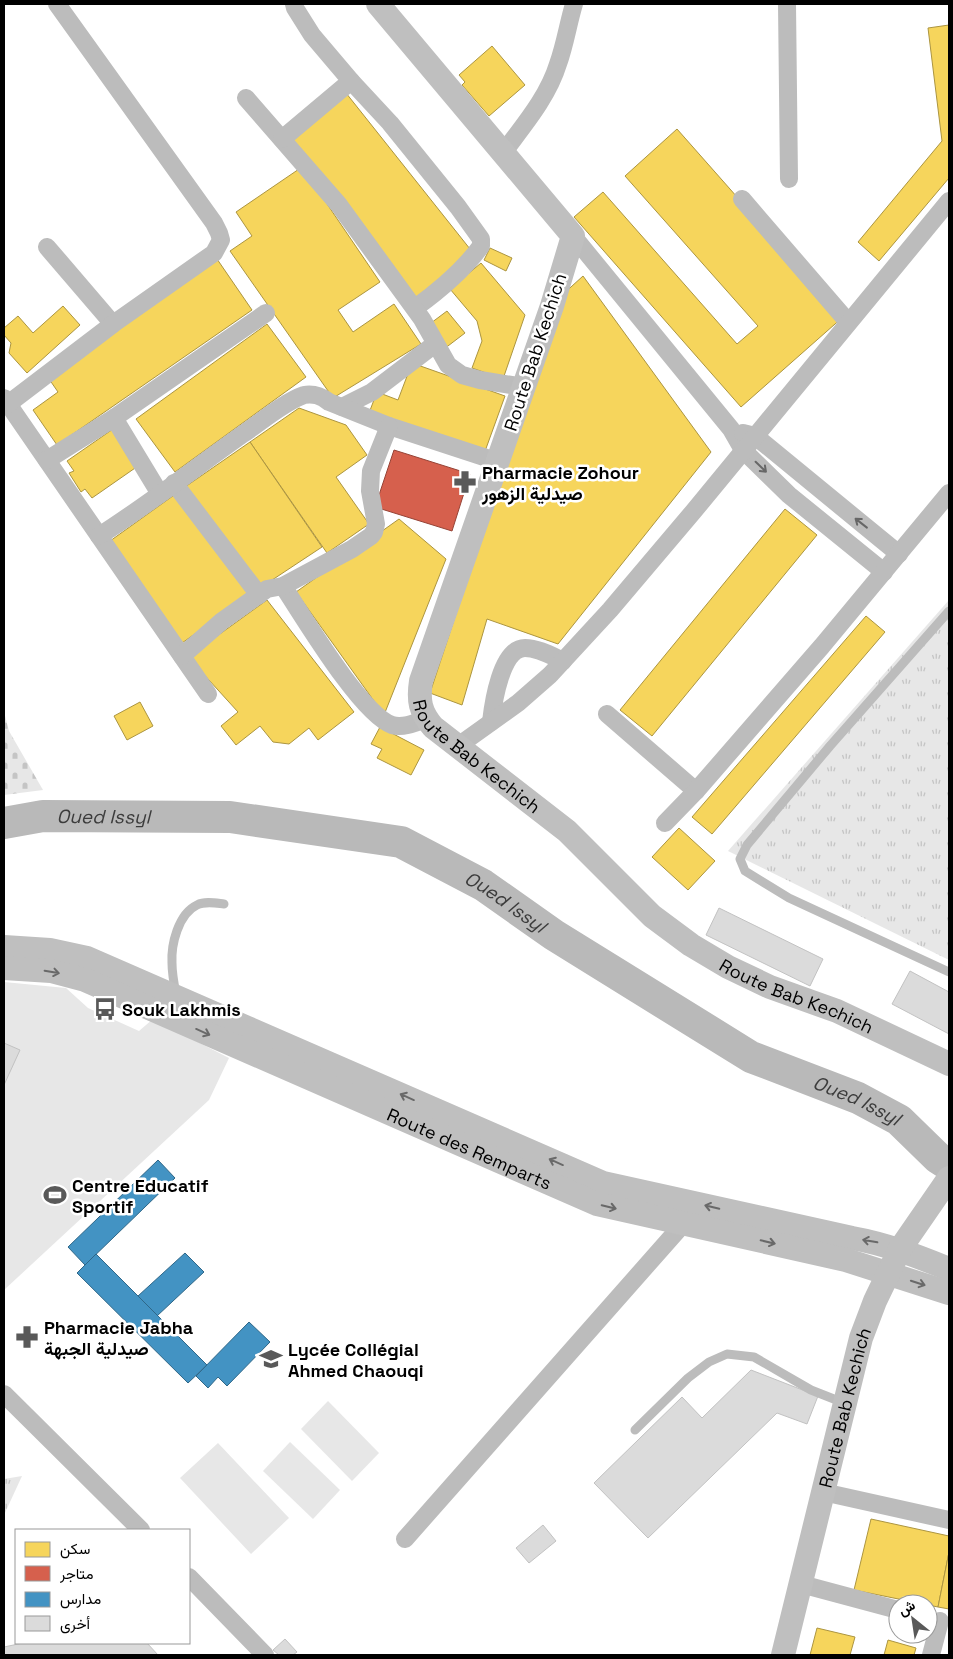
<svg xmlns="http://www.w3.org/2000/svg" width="953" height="1659" font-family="'Space Grotesk',Vazirmatn,sans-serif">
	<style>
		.grass { fill: url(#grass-tufts) }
		.cemetery { fill: url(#cemetery-stones) }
		.pitch { fill: #e7e7e7 }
		.homes { fill: #f6d55c; stroke: #ac9540 }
		.shops { fill: #d6604d; stroke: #964336 }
		.schools { fill: #4393c3; stroke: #2f6788 }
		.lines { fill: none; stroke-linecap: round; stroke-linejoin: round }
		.river { stroke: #b9b9b9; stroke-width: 32 }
		.building { fill: #dbdbdb; stroke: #c2c2c2 }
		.lane { stroke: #bcbcbc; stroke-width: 9 }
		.street { stroke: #bcbcbc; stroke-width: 18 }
		.secondary { stroke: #bfbfbf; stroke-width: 24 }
		.oneway { stroke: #676767 }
		.oneway2 { stroke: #696969 }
		.labels { text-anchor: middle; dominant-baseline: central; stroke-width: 5; stroke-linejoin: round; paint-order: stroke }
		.street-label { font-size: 18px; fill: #000; stroke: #fff }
		.poi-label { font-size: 18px; font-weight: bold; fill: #000; stroke: #fff; text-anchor: start }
		.water-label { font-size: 19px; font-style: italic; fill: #3c3c3c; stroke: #fff }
	</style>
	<defs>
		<pattern id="grass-tufts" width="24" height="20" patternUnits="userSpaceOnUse" patternTransform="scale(1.25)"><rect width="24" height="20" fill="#e7e7e7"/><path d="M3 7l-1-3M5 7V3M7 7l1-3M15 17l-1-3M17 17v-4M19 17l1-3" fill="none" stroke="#c4c4c4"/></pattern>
		<pattern id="cemetery-stones" width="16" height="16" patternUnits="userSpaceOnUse" patternTransform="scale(1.25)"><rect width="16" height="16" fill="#e7e7e7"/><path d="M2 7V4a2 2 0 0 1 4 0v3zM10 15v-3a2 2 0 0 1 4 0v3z" fill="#c4c4c4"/></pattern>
	</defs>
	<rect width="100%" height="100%" fill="#fff"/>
	<!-- grass -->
	<g class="grass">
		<polygon points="949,600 949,960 728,851"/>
		<polygon points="22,1476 4,1515 4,1479"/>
	</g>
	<!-- cemetery -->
	<polygon class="cemetery" points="4,712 9,731 43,790 4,795"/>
	<!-- pitch -->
	<g class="pitch">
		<polygon points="4,982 66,988 88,1008 139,1031 153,1019 229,1058 209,1100 4,1290"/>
		<polygon points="328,1401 379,1453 352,1481 301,1429"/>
		<polygon points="290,1442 340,1490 313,1519 263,1471"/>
		<polygon points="218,1443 289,1518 251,1554 180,1478"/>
	</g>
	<!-- homes -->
	<g class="homes">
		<polygon points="949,25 949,178 879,261 858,242 942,141 928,28"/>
		<polygon points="492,46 525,85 489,116 462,85 465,82 459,75"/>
		<polygon points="346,93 474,254 417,299 290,137"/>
		<polygon points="677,129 843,317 741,407 574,217 603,192 737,344 758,326 625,176"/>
		<polygon points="302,167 380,282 338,310 353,332 394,304 421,344 333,398 230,251 252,236 236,212"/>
		<polygon points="490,248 512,258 506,271 484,260"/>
		<polygon points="217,259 252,310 57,445 33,410 58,392 47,376"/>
		<polygon points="481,263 525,315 503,379 472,368 482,341 477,321 450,289"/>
		<polygon points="583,276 711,452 558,644 487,619 462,705 430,693 560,297"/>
		<polygon points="63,306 80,325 27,373 9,353 11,343 4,335 4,328 18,316 33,333"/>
		<polygon points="447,311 465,333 444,349 427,326"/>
		<polygon points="267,324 306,377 175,472 136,419"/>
		<polygon points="412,363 505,396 484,454 369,413 377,392 398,400"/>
		<polygon points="299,408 346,425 367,455 336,477 369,524 327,553 250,442"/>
		<polygon points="113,429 138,466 92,498 85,489 81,492 69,473 74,471 67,461"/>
		<polygon points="250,442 322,547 260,588 185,487"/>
		<polygon points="177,493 250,595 182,643 110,541"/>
		<polygon points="785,509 817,535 652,736 620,710"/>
		<polygon points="399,519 446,559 384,715 296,592"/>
		<polygon points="267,600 354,712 318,740 309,728 289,744 273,742 260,726 236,745 221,726 238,712 188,657"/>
		<polygon points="866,616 885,632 712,834 692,817"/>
		<polygon points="140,702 153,726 127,740 114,716"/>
		<polygon points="380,727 424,750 411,775 377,758 382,749 371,744"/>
		<polygon points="679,828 715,861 688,890 652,857"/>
		<polygon points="871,1519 949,1536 949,1552 938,1607 854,1590"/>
		<polygon points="949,1552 949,1609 938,1607"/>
		<polygon points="817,1628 855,1637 850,1655 810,1655"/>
		<polygon points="888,1640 916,1648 914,1655 884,1655"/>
	</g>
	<!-- shops -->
	<polygon class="shops" points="394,450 470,474 452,531 375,507"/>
	<!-- schools -->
	<g class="schools">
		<polygon points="158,1160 175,1178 85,1265 68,1247"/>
		<polygon points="185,1253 204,1272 157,1316 138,1296"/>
		<polygon points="96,1254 207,1365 188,1383 77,1273"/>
		<polygon points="249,1322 270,1342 227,1386 218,1377 208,1388 196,1376"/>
	</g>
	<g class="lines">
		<!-- river -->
		<path class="river" id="s1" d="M4 823 43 816 230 817 401 842 483 885 554 935 751 1057 858 1098 899 1120 938 1158 949 1165"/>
	</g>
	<!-- building -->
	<g class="building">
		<polygon points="719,908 823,959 810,986 706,935"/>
		<polygon points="910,971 949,992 949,1034 892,1004"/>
		<polygon points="4,1043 20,1050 4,1085"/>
		<polygon points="751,1370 818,1396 807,1424 777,1413 648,1538 594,1483 682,1397 702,1418"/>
		<polygon points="543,1525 556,1541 529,1563 516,1548"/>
		<polygon points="285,1639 297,1652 293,1655 279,1655 273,1650"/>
		<polygon points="23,1643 147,1643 158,1655 4,1655 4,1647"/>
	</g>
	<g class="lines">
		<!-- lane -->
		<g class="lane">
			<polyline points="949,611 830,746 747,845 740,859 745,871 789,898 949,972"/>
			<path d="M176 994C174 984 172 974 172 963 171 945 178 914 197 905 205 901 215 903 224 904"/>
			<polyline points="635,1430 688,1378 709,1362 727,1354 754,1357 811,1390 844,1403"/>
		</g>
		<!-- street -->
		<g class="street">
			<polyline points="787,4 789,179"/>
			<path d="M351 81 390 123 458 207 481 239V246C463 271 440 290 415 308"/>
			<polyline points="246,98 339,205 422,319 448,365 462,375 480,380 524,387"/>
			<polyline points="282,139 351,81 312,35 295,8 294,4"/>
			<path d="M503 153C523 126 548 97 558 64 565 45 568 24 574 4"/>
			<polyline points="742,199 848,322"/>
			<polyline points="573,236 731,429 743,450 789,495 884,572"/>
			<polyline points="47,247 113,324"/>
			<polyline points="4,398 208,694"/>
			<polyline points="8,404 113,324 214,253 221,240 219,233 214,223 57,4"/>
			<polyline points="342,407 372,392 435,344"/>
			<polyline points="114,418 266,313"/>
			<polyline points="743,433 755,436 899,554"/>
			<polyline points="47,460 114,418 160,494"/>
			<polyline points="174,483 259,595"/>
			<path d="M99 536C149 504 195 468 243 434 261 422 284 402 304 395 314 393 321 396 329 402L389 426 499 462"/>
			<path d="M283 586C303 616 361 714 392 725 403 728 415 723 426 719"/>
			<polyline points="182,656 222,621 267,589 283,586 352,549 371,536 374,532 376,524 370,491 371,471 389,426"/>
			<polyline points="607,714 696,791"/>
			<path d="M491 722C493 704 501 648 525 648 538 648 552 656 563 661"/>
			<polyline points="458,746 518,703 550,675 610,610 693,512 949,201"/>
			<polyline points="665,823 696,791 822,646 949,493"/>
			<polyline points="4,1394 141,1530"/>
			<polyline points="823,1492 949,1520"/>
			<polyline points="405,1539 684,1223"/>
			<polyline points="189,1577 265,1655"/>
			<polyline points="801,1584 898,1610"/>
			<polyline points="931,1655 940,1621"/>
		</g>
		<!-- secondary -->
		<g class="secondary">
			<path id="s2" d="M378 4 573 236 552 306 421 681C418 700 420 712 433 727L567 831 652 916 691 945 728 967 770 987 837 1011 949 1064"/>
			<path d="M4 947 50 950 87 958 603 1183 852 1238C886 1244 917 1256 949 1269"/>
			<path id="s3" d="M4 968 51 971 85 980 597 1204 846 1260 949 1293"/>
			<path id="s4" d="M783 1655 861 1338 875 1301 900 1249 949 1178"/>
		</g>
	</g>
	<!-- one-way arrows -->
	<defs><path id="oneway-shaft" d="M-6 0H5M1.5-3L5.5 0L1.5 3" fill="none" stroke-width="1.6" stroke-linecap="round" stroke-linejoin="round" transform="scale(1.25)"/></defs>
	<g class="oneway">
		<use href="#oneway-shaft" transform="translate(761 467) rotate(44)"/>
		<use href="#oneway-shaft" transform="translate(861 523) rotate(-142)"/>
	</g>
	<g class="oneway2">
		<use href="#oneway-shaft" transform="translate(52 972) rotate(10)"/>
		<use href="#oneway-shaft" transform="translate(203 1032) rotate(24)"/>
		<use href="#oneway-shaft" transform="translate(407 1097) rotate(-156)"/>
		<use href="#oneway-shaft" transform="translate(556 1162) rotate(-156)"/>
		<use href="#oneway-shaft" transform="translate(609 1207) rotate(13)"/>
		<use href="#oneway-shaft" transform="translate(712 1207) rotate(-167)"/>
		<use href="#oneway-shaft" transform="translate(870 1241) rotate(-170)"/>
		<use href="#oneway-shaft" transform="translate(768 1242) rotate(13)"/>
		<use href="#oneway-shaft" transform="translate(918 1283) rotate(18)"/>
	</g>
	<!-- icons -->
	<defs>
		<symbol id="pharmacy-bare" viewBox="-9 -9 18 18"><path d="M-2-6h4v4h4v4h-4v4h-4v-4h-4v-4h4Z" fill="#595959" stroke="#fff" stroke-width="2.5" paint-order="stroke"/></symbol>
		<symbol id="bus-bare" viewBox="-9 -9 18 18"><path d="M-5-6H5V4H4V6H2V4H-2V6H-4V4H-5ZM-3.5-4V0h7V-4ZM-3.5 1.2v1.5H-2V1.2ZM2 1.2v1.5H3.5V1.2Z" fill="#595959" stroke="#fff" stroke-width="2.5" paint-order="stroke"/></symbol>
		<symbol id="stadium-bare" viewBox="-9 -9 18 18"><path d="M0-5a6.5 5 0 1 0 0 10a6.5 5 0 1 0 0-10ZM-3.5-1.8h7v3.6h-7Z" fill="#595959" stroke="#fff" stroke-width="2.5" paint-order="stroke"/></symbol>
		<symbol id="school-bare" viewBox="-9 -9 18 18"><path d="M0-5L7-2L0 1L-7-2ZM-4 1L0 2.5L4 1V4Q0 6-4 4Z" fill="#595959" stroke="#fff" stroke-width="2.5" paint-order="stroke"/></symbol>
	</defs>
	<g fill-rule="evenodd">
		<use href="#pharmacy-bare" x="449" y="466" width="32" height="32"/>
		<use href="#bus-bare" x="89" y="993" width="32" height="32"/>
		<use href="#stadium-bare" x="39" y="1179" width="32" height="32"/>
		<use href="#pharmacy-bare" x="11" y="1321" width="32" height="32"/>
		<use href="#school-bare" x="255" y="1343" width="32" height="32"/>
	</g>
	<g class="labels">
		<!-- street labels -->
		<g class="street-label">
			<text transform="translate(535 352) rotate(-72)">Route Bab Kechich</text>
			<text stroke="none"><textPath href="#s2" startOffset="874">Route Bab Kechich</textPath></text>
			<text stroke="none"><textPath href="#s2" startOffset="1279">Route Bab Kechich</textPath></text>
			<text stroke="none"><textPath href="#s3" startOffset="502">Route des Remparts</textPath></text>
			<text stroke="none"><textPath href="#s4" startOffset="255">Route Bab Kechich</textPath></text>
		</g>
		<!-- poi labels -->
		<g class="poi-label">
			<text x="482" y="472">Pharmacie Zohour<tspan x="482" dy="21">صيدلية الزهور</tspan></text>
			<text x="122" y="1009">Souk Lakhmis</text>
			<text x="72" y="1185">Centre Educatif<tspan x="72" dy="21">Sportif</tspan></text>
			<text x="44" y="1327">Pharmacie Jabha<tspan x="44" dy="21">صيدلية الجبهة</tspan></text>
			<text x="288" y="1349">Lycée Collégial<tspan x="288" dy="21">Ahmed Chaouqi</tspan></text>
		</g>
		<!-- water labels -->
		<g class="water-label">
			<text stroke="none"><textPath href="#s1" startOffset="100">Oued Issyl</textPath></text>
			<text stroke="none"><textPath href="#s1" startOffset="520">Oued Issyl</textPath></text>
			<text stroke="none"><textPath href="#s1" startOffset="925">Oued Issyl</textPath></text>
		</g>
	</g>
	<!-- border -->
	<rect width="953" height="1659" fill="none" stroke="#000000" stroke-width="10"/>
	<!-- legend -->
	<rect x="15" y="1529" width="175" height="115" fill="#ffffff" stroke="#999999"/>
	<rect x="25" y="1542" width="25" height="15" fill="#f6d55c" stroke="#999999"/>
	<text x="60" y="1554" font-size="15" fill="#000000">سكن</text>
	<rect x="25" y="1566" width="25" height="15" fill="#d6604d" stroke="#999999"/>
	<text x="60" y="1579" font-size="15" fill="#000000">متاجر</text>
	<rect x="25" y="1592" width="25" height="15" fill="#4393c3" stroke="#999999"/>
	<text x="60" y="1604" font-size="15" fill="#000000">مدارس</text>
	<rect x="25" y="1616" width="25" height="15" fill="#dbdbdb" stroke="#999999"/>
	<text x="60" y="1629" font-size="15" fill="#000000">أخرى</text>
	<!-- north arrow -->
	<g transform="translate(913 1619) rotate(330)"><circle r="24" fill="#ffffff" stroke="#999999"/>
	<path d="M0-4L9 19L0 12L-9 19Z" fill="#595959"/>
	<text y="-8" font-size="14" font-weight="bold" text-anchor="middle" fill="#000000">ش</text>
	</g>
</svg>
